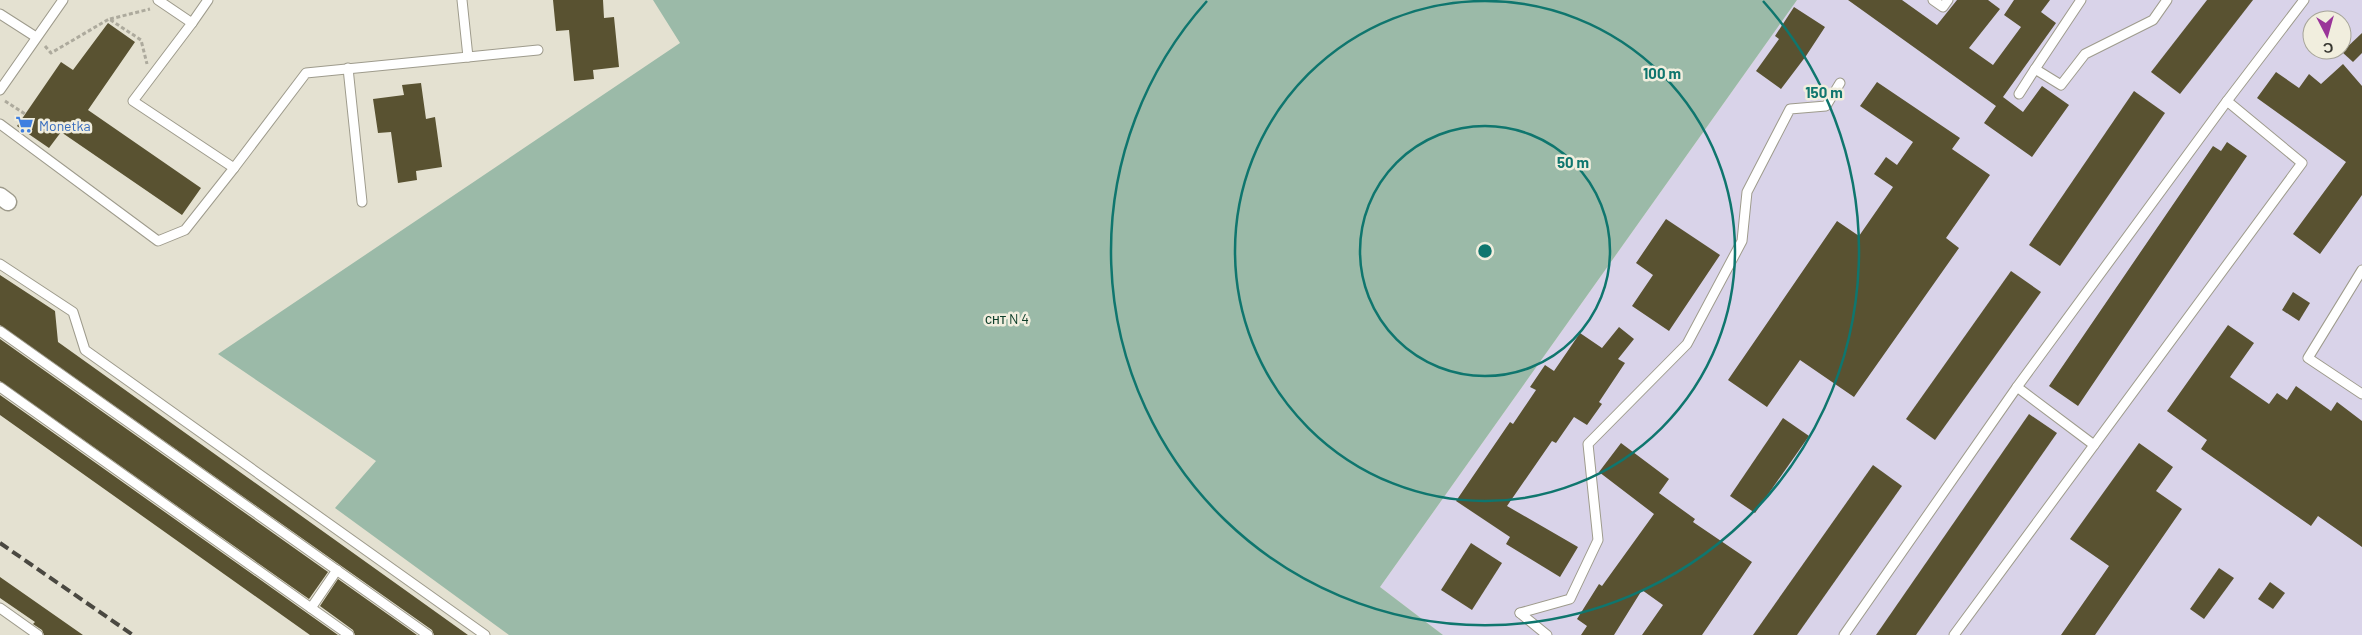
<svg xmlns="http://www.w3.org/2000/svg" width="2362" height="635" font-family="Barlow,sans-serif">
	<style>
		.industrial { fill: #d9d3e9; fill-rule: evenodd }
		.green { fill: #9bbaa8 }
		.building { fill: #595231 }
		.lines { fill: none; stroke-linecap: round; stroke-linejoin: round }
		.service-casing { stroke: #9e9b8c; stroke-width: 11 }
		.minor-casing { stroke: #9e9b8c; stroke-width: 19 }
		.path { stroke: #adaa9d; stroke-width: 3; stroke-dasharray: 4 2.5; stroke-linecap: butt }
		.service { stroke: #fff; stroke-width: 9 }
		.minor { stroke: #fff; stroke-width: 16 }
		.rail { stroke: #4a4841; stroke-width: 4; stroke-dasharray: 10 5; stroke-linecap: butt }
		.ring { fill: none; stroke: #0f766e; stroke-width: 2.5 }
		.labels { text-anchor: middle; dominant-baseline: central; stroke-width: 5; stroke-linejoin: round; paint-order: stroke }
		.shop-label { font-size: 14px; fill: #366cbe; stroke: #f1eede; text-anchor: start }
		.park-label { font-size: 14px; fill: #0e3f2a; stroke: #f1eede }
		.centre { fill: #0f766e; stroke: #f1eede; stroke-width: 2.5 }
		.ring-label { font-size: 15px; text-anchor: middle; font-weight: bold; fill: #0f766e; stroke: #f1eede; stroke-width: 5; stroke-linejoin: round; paint-order: stroke }
	</style>
	<rect width="100%" height="100%" fill="#e4e1d1"/>
	<!-- industrial -->
	<path class="industrial" d="M1797 0H2362V635H1443L1380 587ZM2312 20H2342V50H2312Z"/>
	<!-- green -->
	<polygon class="green" points="653,0 1797,0 1380,587 1443,635 509,635 335,508 376,461 218,354 680,43"/>
	<!-- building -->
	<g class="building">
		<polygon points="553,0 603,0 604,18 614,17 619,67 593,70 594,79 574,81 569,30 556,31"/>
		<polygon points="1848,0 1902,0 1937,25 1957,0 1988,0 2000,9 1969,48 1993,65 2021,27 2004,15 2014,0 2050,0 2041,12 2056,23 2003,97 2023,112 2042,86 2069,105 2032,157 1984,123 1996,106"/>
		<polygon points="2207,0 2253,0 2180,94 2151,72"/>
		<polygon points="1794,7 1825,27 1806,56 1781,89 1756,71 1779,39 1775,36"/>
		<polygon points="108,23 135,42 88,110 201,188 182,215 61,132 49,148 17,126 61,62 73,70"/>
		<polygon points="2362,33 2362,53 2353,62 2342,52"/>
		<polygon points="2343,64 2362,86 2362,195 2320,254 2293,234 2346,162 2257,98 2276,72 2299,88 2309,74 2321,84"/>
		<polygon points="1877,82 1960,138 1952,149 1990,175 1946,238 1959,248 1854,397 1800,360 1767,407 1728,380 1837,221 1859,236 1893,187 1874,174 1886,157 1897,165 1913,142 1860,106"/>
		<polygon points="421,83 426,119 435,117 442,167 416,171 417,180 398,183 391,132 378,133 373,99 404,95 402,85"/>
		<polygon points="2134,91 2165,113 2060,266 2029,245"/>
		<polygon points="2227,142 2247,156 2078,406 2049,386 2213,146 2221,151"/>
		<polygon points="1666,219 1720,255 1669,331 1632,306 1653,275 1636,263"/>
		<polygon points="2011,271 2041,292 1935,440 1906,419"/>
		<polygon points="0,275 55,311 58,342 468,635 434,635 432,630 0,325"/>
		<polygon points="2293,292 2310,303 2299,321 2282,310"/>
		<polygon points="2228,325 2254,343 2230,377 2269,404 2277,393 2287,400 2296,386 2331,411 2337,402 2362,421 2362,547 2318,516 2311,526 2201,449 2207,440 2167,411"/>
		<polygon points="1619,327 1634,339 1618,359 1625,363 1599,402 1602,404 1587,425 1574,417 1556,443 1552,441 1507,506 1578,547 1560,577 1506,544 1510,537 1456,501 1510,422 1513,424 1536,390 1530,387 1545,365 1554,371 1580,333 1602,348"/>
		<polygon points="0,339 328,572 309,599 0,381"/>
		<polygon points="0,395 307,613 338,635 310,635 0,415"/>
		<polygon points="2029,414 2057,433 1916,635 1876,635"/>
		<polygon points="1783,418 1809,436 1755,513 1730,496"/>
		<polygon points="1621,443 1669,479 1659,493 1695,519 1693,522 1752,562 1702,635 1642,635 1663,605 1642,590 1614,635 1581,635 1587,626 1577,619 1599,584 1602,586 1654,514 1599,472"/>
		<polygon points="2139,443 2173,467 2156,491 2182,509 2095,635 2061,635 2109,566 2070,539"/>
		<polygon points="1873,465 1902,486 1797,635 1753,635"/>
		<polygon points="1471,543 1502,563 1472,610 1441,590"/>
		<polygon points="2219,568 2234,578 2204,619 2190,609"/>
		<polygon points="0,577 83,635 44,635 42,630 33,624 35,622 0,598"/>
		<polygon points="338,579 417,635 355,635 353,630 320,606"/>
		<polygon points="2270,582 2285,593 2273,609 2258,599"/>
	</g>
	<g class="lines">
		<defs>
			<g id="service">
				<polyline points="1933,0 1943,7 1948,0"/>
				<polyline points="0,14 36,37"/>
				<polyline points="192,23 208,0"/>
				<polyline points="468,57 538,50"/>
				<polyline points="348,68 362,202"/>
				<polyline points="2035,69 2081,0"/>
				<polyline points="0,90 63,0"/>
				<polyline points="2019,94 2035,69 2061,85 2085,54 2153,20 2167,0"/>
				<polyline points="0,124 158,241 185,230 234,168 133,101 192,23 158,0"/>
				<polyline points="234,168 306,73 468,57 462,0"/>
				<polyline points="0,264 73,312 85,350 485,635"/>
				<polyline points="2362,270 2308,358 2362,394"/>
				<polyline points="0,331 428,635"/>
				<polyline points="0,387 349,635"/>
				<polyline points="2017,387 2094,445"/>
				<polyline points="0,608 38,635"/>
				<polyline points="311,608 337,570"/>
				<polyline points="1520,613 1570,599 1598,540 1588,444 1687,344 1742,241 1747,192 1790,109 1826,106 1840,83"/>
				<polyline points="1520,613 1547,635"/>
				<polyline points="1844,635 2017,387 2227,101"/>
				<polyline points="1954,635 2302,163 2227,101 2304,0"/>
			</g>
			<polyline id="minor" points="0,196 8,202"/>
		</defs>
		<!-- service casing -->
		<use href="#service" class="service-casing"/>
		<!-- minor casing -->
		<use href="#minor" class="minor-casing"/>
		<!-- path -->
		<g class="path">
			<polyline points="110,19 150,9"/>
			<polyline points="45,46 51,53 109,19 141,40 147,64"/>
			<polyline points="5,101 25,114"/>
		</g>
		<!-- service -->
		<use href="#service" class="service"/>
		<!-- minor -->
		<use href="#minor" class="minor"/>
		<!-- rail -->
		<polyline class="rail" points="0,543 133,635"/>
	</g>
	<!-- distance rings -->
	<g class="ring">
		<circle cx="1485" cy="251" r="125"/>
		<circle cx="1485" cy="251" r="250"/>
		<path d="M1763 1A374 374 0 1 1 1207 1"/>
	</g>
	<!-- icons -->
	<defs>
		<symbol id="supermarket-bare" viewBox="-9 -9 18 18"><path d="M-6-5.5h2.5l.6 2H6L4.5 2H-2.5L-4.4-4H-6ZM-1.5 3.2a1.3 1.3 0 1 0 .1 0ZM3 3.2a1.3 1.3 0 1 0 .1 0Z" fill="#3f7fe0" stroke="#f1eede" stroke-width="2.5" paint-order="stroke"/></symbol>
	</defs>
	<g fill-rule="evenodd">
		<use href="#supermarket-bare" x="12" y="112" width="25" height="25"/>
	</g>
	<g class="labels">
		<!-- shop labels -->
		<g class="shop-label">
			<text x="39" y="125">Monetka</text>
		</g>
		<!-- park labels -->
		<g class="park-label">
			<text x="1007" y="318">снт N 4</text>
		</g>
	</g>
	<circle cx="1485" cy="251" r="8" class="centre"/>
	<g class="ring-label">
		<text x="1662" y="79">100 m</text>
		<text x="1824" y="98">150 m</text>
		<text x="1573" y="168">50 m</text>
	</g>
	<!-- north arrow -->
	<g transform="translate(2327 35) rotate(174)"><circle r="24" fill="#f1eede" stroke="#a7a599"/>
	<path d="M0-4L9 19L0 12L-9 19Z" fill="#9a3499"/>
	<text y="-8" font-size="14" font-weight="bold" text-anchor="middle" fill="#383731">С</text>
	</g>
</svg>
